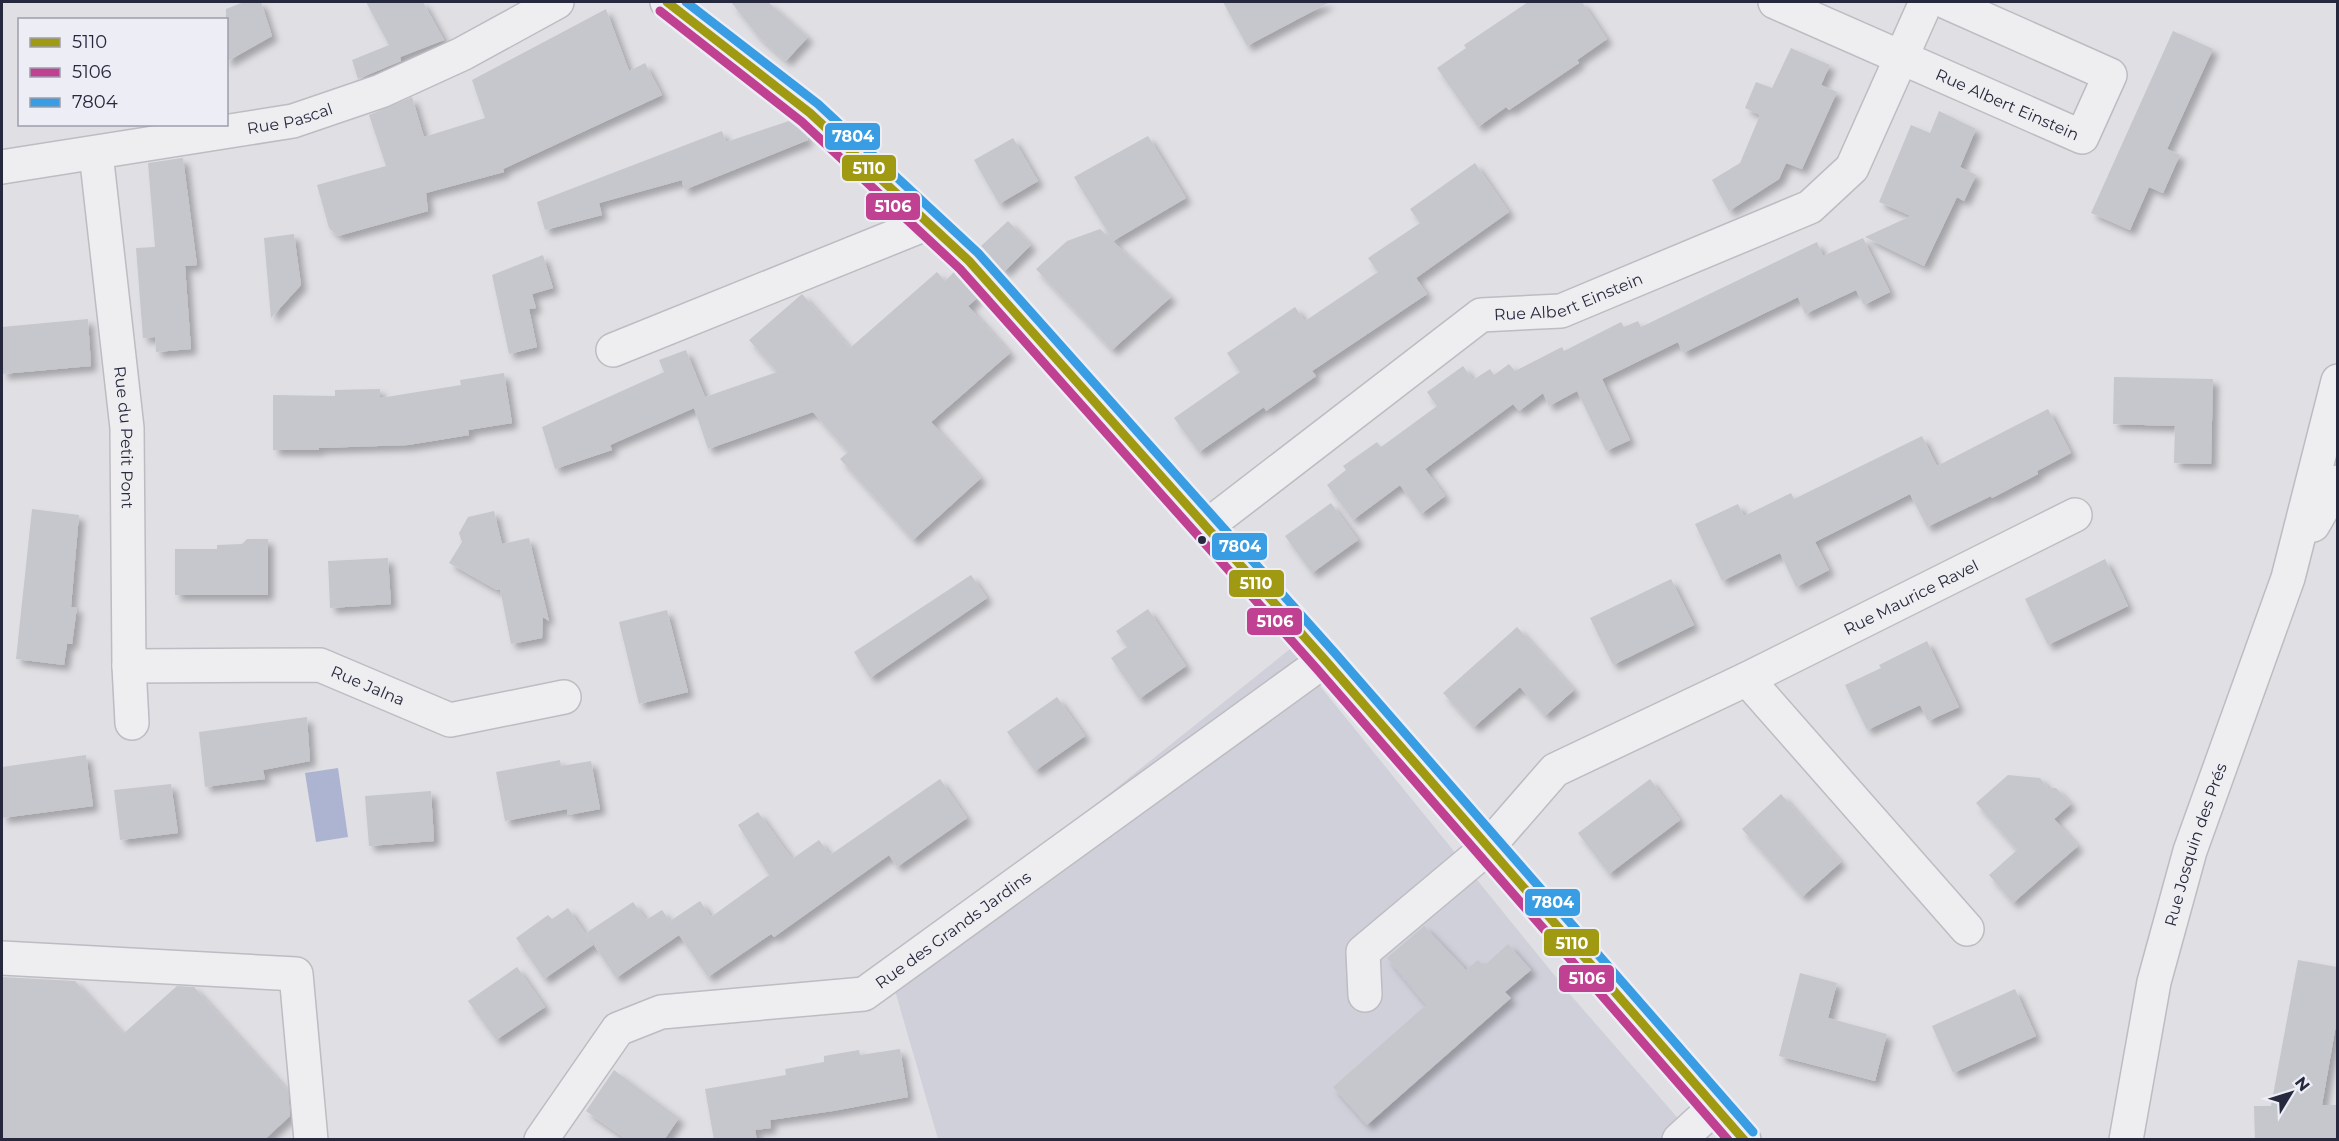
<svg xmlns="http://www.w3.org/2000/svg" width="2339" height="1141" font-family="Montserrat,sans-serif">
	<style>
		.built { fill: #cfd0da }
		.water { fill: #acb4d1 }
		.building { fill: #c6c7cc; filter: url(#shadow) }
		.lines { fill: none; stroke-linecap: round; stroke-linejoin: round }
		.minor-casing { stroke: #bcbcc2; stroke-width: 36 }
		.minor { stroke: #eeeef1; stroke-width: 33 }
		.bus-1-casing { stroke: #ecedf5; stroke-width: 14 }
		.bus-2-casing { stroke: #ecedf5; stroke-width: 14 }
		.bus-3-casing { stroke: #ecedf5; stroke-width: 14 }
		.bus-1 { stroke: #a09a13; stroke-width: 9 }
		.bus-2 { stroke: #c04191; stroke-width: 9 }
		.bus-3 { stroke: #389de2; stroke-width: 9 }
		.bus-dot { fill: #26293e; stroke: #ecedf5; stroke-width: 2 }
		.labels { text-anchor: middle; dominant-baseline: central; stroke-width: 6; stroke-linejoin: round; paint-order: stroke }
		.street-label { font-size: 16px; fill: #26293e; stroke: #ecedf5 }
		.line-badge { stroke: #ecedf5; stroke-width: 2 }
		.badge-label { font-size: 16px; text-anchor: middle; font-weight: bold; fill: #fff }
	</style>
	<defs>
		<filter id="shadow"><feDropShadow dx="5.5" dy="5.5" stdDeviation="3" flood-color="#0004"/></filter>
	</defs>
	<rect width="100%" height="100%" fill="#dfdfe4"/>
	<!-- built -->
	<polygon class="built" points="1290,649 1568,992 1696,1139 938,1139 889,970"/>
	<!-- water -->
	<polygon class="water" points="338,768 348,837 316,842 305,773"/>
	<!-- building -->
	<g class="building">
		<polygon points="244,2 261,2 272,36 226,62 226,9"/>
		<polygon points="366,2 423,2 444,40 400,57 401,61 358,79 352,60 389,45"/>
		<polygon points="731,2 768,2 808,37 786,61 758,36"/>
		<polygon points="1223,2 1330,2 1247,46"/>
		<polygon points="1528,2 1582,2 1607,39 1577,60 1579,63 1509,110 1506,107 1478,127 1437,68 1466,48 1464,45"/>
		<polygon points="606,9 629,71 645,63 662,95 503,169 504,172 426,193 428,211 338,236 329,228 317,185 386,166 369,115 412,97 424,137 485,118 472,80"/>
		<polygon points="2173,31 2213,49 2167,149 2180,155 2163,193 2149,187 2130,230 2091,213"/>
		<polygon points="1791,48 1830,65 1821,85 1837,92 1802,169 1786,163 1779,179 1729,211 1712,180 1740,163 1760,115 1745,108 1756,82 1772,88"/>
		<polygon points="1939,111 1976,129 1960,167 1976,175 1964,201 1957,197 1924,266 1865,237 1911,216 1879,202 1911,125 1930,133"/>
		<polygon points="789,121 806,135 808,140 684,190 682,180 599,203 602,215 545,230 537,202 722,131 726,142"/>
		<polygon points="1148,136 1186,198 1113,241 1074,177"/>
		<polygon points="1013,138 1038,181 999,204 974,160"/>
		<polygon points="182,158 183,158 197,265 185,266 191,349 156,352 155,337 143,338 136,248 155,247 148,163"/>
		<polygon points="1475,163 1509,212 1416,278 1427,294 1312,371 1316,376 1266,411 1264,407 1199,452 1174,418 1240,372 1227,353 1295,307 1305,321 1378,272 1368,258 1420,223 1410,209"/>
		<polygon points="1008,221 1031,245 1004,272 981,246"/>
		<polygon points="1100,229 1171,297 1112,350 1036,269 1067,241"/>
		<polygon points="294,234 301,285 271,318 264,238"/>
		<polygon points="1863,238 1890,292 1864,305 1856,290 1805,314 1798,297 1683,353 1678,342 1602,379 1630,440 1606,451 1577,391 1549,406 1543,393 1519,411 1513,404 1425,469 1445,496 1421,514 1400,485 1353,520 1327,485 1346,470 1343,466 1377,442 1381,447 1437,406 1427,392 1463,366 1473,380 1490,369 1494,375 1509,364 1515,371 1562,347 1564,351 1621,322 1624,327 1638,321 1641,327 1817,242 1823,256"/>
		<polygon points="543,255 553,288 532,294 536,308 529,309 537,347 509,354 492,275"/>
		<polygon points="937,272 945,281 954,272 956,274 977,298 968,306 1010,353 931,422 981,478 913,540 840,459 848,452 813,412 708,449 694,408 610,445 612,450 555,469 542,427 664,372 659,360 686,350 705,397 777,372 749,340 802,294 850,348"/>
		<polygon points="88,319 91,366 2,374 2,327"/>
		<polygon points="504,373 512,423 468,430 469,435 408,445 319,448 319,450 273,450 273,395 335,396 335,390 380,389 380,398 461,385 460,380"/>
		<polygon points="2114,377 2213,379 2211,464 2174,463 2175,426 2113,424"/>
		<polygon points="2048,409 2071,453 2037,471 2038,474 1992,498 1991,496 1927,527 1910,494 1815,542 1829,570 1796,587 1780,553 1722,581 1695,524 1738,504 1744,516 1791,493 1794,499 1922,436 1937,466"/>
		<polygon points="1331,503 1358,540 1312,573 1285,536"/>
		<polygon points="32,509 79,515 71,607 77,607 72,644 67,644 64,665 16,659"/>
		<polygon points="494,511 502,544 529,538 549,621 543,617 542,638 511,644 500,589 497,590 449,563 462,542 459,533 468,517"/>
		<polygon points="247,539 268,539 268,595 175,595 175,549 217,549 217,545 242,544"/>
		<polygon points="388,558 391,604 330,608 328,561"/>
		<polygon points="2105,559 2128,606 2048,645 2025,599"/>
		<polygon points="971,575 987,598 870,678 854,652"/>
		<polygon points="1671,579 1694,625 1613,665 1590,618"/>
		<polygon points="1148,609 1186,666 1139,699 1111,658 1127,647 1116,631"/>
		<polygon points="667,610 688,692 639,704 619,622"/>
		<polygon points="1517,627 1574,690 1545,716 1520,687 1474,727 1443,693"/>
		<polygon points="1927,641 1959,707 1928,721 1920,705 1867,730 1845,685 1881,668 1879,665"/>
		<polygon points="1057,697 1085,736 1035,771 1007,732"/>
		<polygon points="307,717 310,761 263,770 265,779 205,787 199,732"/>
		<polygon points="86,755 93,806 2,818 2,767"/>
		<polygon points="560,760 561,766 591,761 600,809 568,815 567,809 505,821 496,772"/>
		<polygon points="2008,775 2040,778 2048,788 2056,788 2071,804 2054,819 2078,846 2013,903 1989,875 2017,850 1976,803"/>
		<polygon points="940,779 967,818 897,867 889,855 774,937 771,934 708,977 679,935 616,978 586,933 633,902 646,920 662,910 672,924 670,921 700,901 711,917 769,875 738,825 758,812 792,859 819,840 830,855"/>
		<polygon points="1650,779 1680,820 1609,874 1578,833"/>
		<polygon points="171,784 178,833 120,840 114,790"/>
		<polygon points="431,791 434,841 369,846 365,796"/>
		<polygon points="1781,794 1841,862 1802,897 1742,829"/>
		<polygon points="568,908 593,945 544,979 516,938 548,915 552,919"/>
		<polygon points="1424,926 1466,970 1478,960 1484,966 1508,944 1531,970 1505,992 1511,998 1367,1125 1333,1087 1426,1005 1387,958"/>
		<polygon points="2298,960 2337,967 2337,1019 2322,1105 2337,1105 2337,1140 2255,1140 2254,1106 2271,1106"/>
		<polygon points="517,967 545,1007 496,1040 468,1001"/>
		<polygon points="1800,973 1837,983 1828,1018 1887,1034 1875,1081 1779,1056"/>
		<polygon points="2,977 75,981 123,1034 177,986 194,987 288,1091 290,1116 264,1140 2,1140"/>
		<polygon points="2015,989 2036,1036 1953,1073 1932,1026"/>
		<polygon points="900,1049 908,1097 833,1111 770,1120 771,1128 755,1130 757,1140 714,1140 705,1089 786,1075 785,1069 824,1062 824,1056 859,1050 860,1055"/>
		<polygon points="614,1070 679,1118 664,1140 627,1140 586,1111"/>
	</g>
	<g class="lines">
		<defs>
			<g id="minor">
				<polyline points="667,2 810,113 969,261 1325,660 1744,1140"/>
				<path id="s1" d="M1775 2 2082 137 2110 75 1946 2"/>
				<path id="s2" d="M96 153 127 428 129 666 132 723"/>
				<path id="s3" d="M2 167 293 121 381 91 462 54 557 2"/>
				<polyline points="613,350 928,223"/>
				<polyline points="2313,525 2338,482"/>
				<path id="s4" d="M1207 526 1481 315 1561 311 1810 207 1852 168 1926 2"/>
				<path id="s5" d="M129 666 320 665 450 720 564 697"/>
				<polyline points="1747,679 1967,929"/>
				<polyline points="2,958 296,974 311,1140"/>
				<path id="s6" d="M1365 995 1363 952 1487 848 1555 770 1747 679 2075 515"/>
				<path id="s7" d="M541 1140 618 1029 661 1012 864 994 1325 660"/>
				<polyline points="1679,1140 1715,1107"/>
				<path id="s8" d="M2126 1140 2154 982 2190 851 2288 578 2338 381"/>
			</g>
		</defs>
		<!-- minor casing -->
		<use href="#minor" class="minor-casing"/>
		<!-- minor -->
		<use href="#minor" class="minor"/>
		<defs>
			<polyline id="bus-1" points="667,2 810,113 969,261 1325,660 1744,1140"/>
			<polyline id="bus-2" points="660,11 802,122 960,269 1316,668 1728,1140"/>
			<polyline id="bus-3" points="686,2 818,104 978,253 1334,652 1753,1132"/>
		</defs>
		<!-- bus-1 casing -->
		<use href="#bus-1" class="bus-1-casing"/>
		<!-- bus-2 casing -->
		<use href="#bus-2" class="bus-2-casing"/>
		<!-- bus-3 casing -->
		<use href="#bus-3" class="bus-3-casing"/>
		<!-- bus-1 -->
		<use href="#bus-1" class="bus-1"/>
		<!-- bus-2 -->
		<use href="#bus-2" class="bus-2"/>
		<!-- bus-3 -->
		<use href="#bus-3" class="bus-3"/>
	</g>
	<!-- markers -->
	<circle class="bus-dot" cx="1202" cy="540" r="5"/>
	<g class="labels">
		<!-- street labels -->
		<g class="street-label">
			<text stroke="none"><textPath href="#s1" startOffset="254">Rue Albert Einstein</textPath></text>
			<text stroke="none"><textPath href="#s3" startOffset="292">Rue Pascal</textPath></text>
			<text stroke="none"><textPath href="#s4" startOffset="436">Rue Albert Einstein</textPath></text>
			<text stroke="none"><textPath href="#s2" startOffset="286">Rue du Petit Pont</textPath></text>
			<text stroke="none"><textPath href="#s6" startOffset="704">Rue Maurice Ravel</textPath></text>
			<text stroke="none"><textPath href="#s5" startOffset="243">Rue Jalna</textPath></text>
			<text stroke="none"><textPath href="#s8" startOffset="304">Rue Josquin des Prés</textPath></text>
			<text stroke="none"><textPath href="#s7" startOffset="495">Rue des Grands Jardins</textPath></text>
		</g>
	</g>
	<g class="line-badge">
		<rect x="824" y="122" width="57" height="29" rx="6" fill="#389de2"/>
		<rect x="841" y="154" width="56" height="28" rx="6" fill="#a09a13"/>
		<rect x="865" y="192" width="56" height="29" rx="6" fill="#c04191"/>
		<rect x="1211" y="532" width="57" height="29" rx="6" fill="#389de2"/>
		<rect x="1228" y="569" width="57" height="29" rx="6" fill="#a09a13"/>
		<rect x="1246" y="607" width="57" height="29" rx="6" fill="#c04191"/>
		<rect x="1524" y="888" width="57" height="29" rx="6" fill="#389de2"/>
		<rect x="1543" y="928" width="57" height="29" rx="6" fill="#a09a13"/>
		<rect x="1558" y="964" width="57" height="29" rx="6" fill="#c04191"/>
	</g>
	<g class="badge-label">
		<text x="853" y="142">7804</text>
		<text x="869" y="174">5110</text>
		<text x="893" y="212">5106</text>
		<text x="1240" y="552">7804</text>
		<text x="1256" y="589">5110</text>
		<text x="1275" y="627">5106</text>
		<text x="1553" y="908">7804</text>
		<text x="1572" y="949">5110</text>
		<text x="1587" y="984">5106</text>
	</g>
	<!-- border -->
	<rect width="2339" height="1141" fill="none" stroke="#26293e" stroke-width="6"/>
	<!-- legend -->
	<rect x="18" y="18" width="210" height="108" fill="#ecedf5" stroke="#9d9fac" stroke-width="1.5"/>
	<rect x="30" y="38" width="30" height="9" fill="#a09a13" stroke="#9d9fac" stroke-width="1.5"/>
	<text x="72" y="48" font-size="18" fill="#26293e">5110</text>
	<rect x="30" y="68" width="30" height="9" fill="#c04191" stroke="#9d9fac" stroke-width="1.5"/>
	<text x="72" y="78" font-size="18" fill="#26293e">5106</text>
	<rect x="30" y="98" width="30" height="9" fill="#389de2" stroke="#9d9fac" stroke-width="1.5"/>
	<text x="72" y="108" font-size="18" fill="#26293e">7804</text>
	<!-- north arrow -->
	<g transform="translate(2291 1093) rotate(52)" stroke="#ecedf5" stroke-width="4.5" paint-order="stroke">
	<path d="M0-4.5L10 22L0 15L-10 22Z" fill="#26293e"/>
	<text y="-9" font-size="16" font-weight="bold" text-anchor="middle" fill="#26293e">N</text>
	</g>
</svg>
